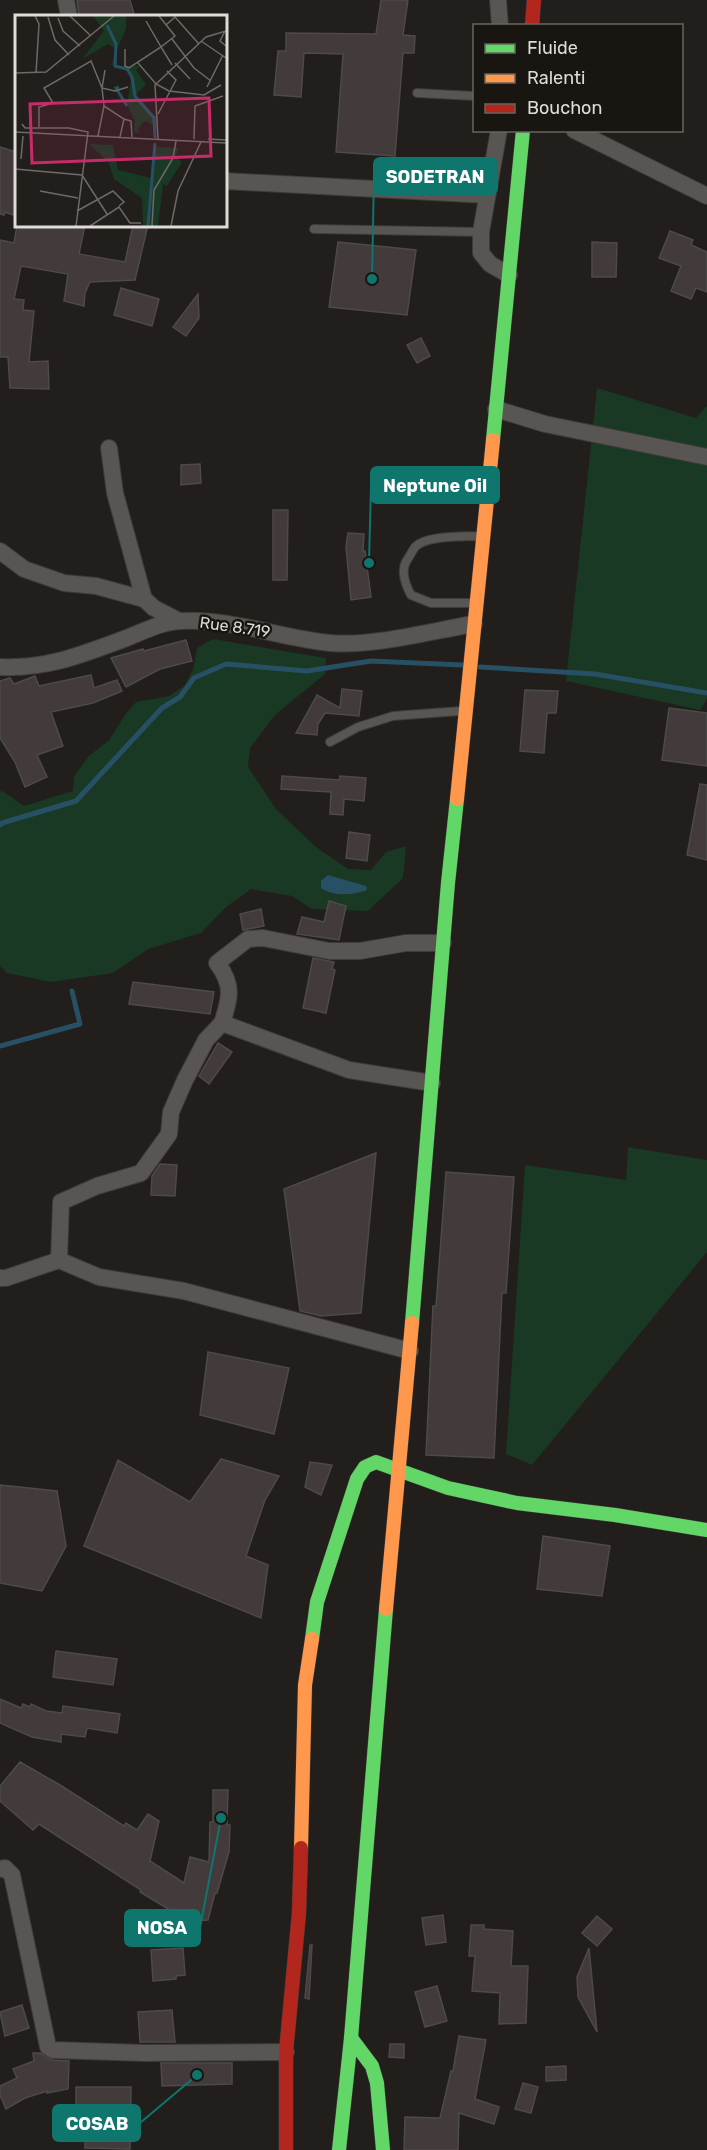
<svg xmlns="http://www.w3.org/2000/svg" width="707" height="2150" font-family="Rubik,sans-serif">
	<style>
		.green { fill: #193924 }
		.water { fill: #285064 }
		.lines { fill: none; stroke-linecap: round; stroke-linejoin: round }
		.stream { stroke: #285064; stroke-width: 5 }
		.building { fill: #423a3b; stroke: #4d4a4a; stroke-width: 1.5 }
		.lane-casing { stroke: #3d3a38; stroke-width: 10 }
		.street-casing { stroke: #3d3a38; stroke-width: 18 }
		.fast-casing { stroke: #3d3a38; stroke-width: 15 }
		.slow-casing { stroke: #3d3a38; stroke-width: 15 }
		.jam-casing { stroke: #3d3a38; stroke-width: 15 }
		.lane { stroke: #585553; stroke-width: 8 }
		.street { stroke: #585553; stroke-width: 16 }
		.fast { stroke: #63d668; stroke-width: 14 }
		.slow { stroke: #ff974d; stroke-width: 14 }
		.jam { stroke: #b3261e; stroke-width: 14 }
		.labels { text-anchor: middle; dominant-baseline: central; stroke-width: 5; stroke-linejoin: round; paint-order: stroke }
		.street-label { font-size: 16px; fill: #dfdcd8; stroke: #191510 }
		.inset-river { fill: none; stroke: #285064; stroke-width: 3 }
		.inset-road { fill: none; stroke: #6d6a67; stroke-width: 1.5 }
		.view { fill: #c52c68; fill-opacity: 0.15; stroke: #c52c68; stroke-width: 3 }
		.inset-edge { fill: none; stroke: #dfdcd8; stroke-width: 3 }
		.leader { fill: none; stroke: #0f766e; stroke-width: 2 }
		.callout-dot { fill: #0f766e; stroke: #191510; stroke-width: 2 }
		.callout { fill: #0f766e; stroke: #0f766e; stroke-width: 2 }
		.callout-label { font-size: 18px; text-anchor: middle; font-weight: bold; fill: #fff }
	</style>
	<rect width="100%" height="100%" fill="#211e1b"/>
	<!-- green -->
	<g class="green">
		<polygon points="597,388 696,418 707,406 707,699 700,710 566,681"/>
		<polygon points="213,639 326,658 325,674 276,714 250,748 248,767 276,809 316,847 348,869 371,870 386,852 406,846 403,878 368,911 312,909 292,896 251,889 225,908 201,933 148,949 113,973 51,982 7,973 0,966 0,792 1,790 24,806 73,791 74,776 89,756 109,740 125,715 136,702 169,696 184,686 193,670 197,648"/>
		<polygon points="628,1147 707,1160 707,1252 532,1465 506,1454 525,1165 626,1180"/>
	</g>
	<!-- water -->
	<path class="water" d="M328 875 366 886 367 890C353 895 334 897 321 888V881Z"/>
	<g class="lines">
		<!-- stream -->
		<g class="stream">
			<polyline points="480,667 595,674 707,693"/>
			<polyline points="0,825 2,823 76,801 162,708 180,697 194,678 226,664 307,671 371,661 462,665"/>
			<polyline points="0,1046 80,1024 72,991"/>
		</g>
	</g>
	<!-- building -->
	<g class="building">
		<polygon points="77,0 130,0 134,14 122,16 79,16"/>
		<polygon points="381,0 408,0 403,35 415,36 414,53 403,53 395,156 336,152 343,54 304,53 301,97 274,95 278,51 286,51 286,33 376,34"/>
		<polygon points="0,147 16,152 16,170 14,181 16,181 16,216 5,212 4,215 0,214"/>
		<polygon points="17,225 85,225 79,254 125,262 133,225 148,225 135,280 90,282 85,293 84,306 64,301 68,274 21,266 14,299 24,300 23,310 34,311 29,362 48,361 49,389 10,388 8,357 0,357 0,240 14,243"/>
		<polygon points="670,231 693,240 691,245 707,252 707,292 696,288 691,299 671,291 681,266 659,258"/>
		<polygon points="338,242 416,250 407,315 329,307"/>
		<polygon points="592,242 617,243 616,277 592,277"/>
		<polygon points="121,288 159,299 152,326 114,315"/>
		<polygon points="198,294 199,318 186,336 173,327"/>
		<polygon points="421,338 430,356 417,363 407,345"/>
		<polygon points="200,464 201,483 181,485 181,465"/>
		<polygon points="273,510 288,510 287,580 273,580"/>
		<polygon points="348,533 364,534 363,551 365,551 371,597 351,600 346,547"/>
		<polygon points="186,640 192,661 160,669 126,687 111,658 143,649 144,651"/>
		<polygon points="91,675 94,688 117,680 122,691 93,703 51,712 63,746 37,755 47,777 25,787 15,762 0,738 0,681 10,678 14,684 35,676 39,686"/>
		<polygon points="342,689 362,691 359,716 325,713 318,724 317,735 296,733 317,695 340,708"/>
		<polygon points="525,690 558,691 556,713 547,713 544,753 520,751"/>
		<polygon points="669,708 707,713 707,766 662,760"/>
		<polygon points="282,776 339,780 340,776 366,778 364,801 344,799 343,815 330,814 331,792 281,789"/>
		<polygon points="700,784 707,785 707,860 687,855"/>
		<polygon points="349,832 370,835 367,861 346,858"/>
		<polygon points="329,901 346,906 339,940 297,934 302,917 324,922"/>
		<polygon points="261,909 264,926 243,930 240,914"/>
		<polygon points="313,958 334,962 332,969 335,970 326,1013 303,1008"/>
		<polygon points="133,982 214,992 210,1014 129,1004"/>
		<polygon points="218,1043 232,1052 209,1084 199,1076"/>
		<polygon points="376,1153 361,1313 321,1316 300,1311 284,1189"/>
		<polygon points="160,1164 177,1165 175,1196 151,1195 152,1176"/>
		<polygon points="446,1172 514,1177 506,1293 502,1293 494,1458 426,1455 433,1306 436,1306"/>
		<polygon points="208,1352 289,1368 274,1434 200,1415"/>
		<polygon points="221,1459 279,1476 265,1500 246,1556 268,1565 261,1618 84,1546 118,1460 190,1502"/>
		<polygon points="310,1462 332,1465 321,1495 305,1487"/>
		<polygon points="0,1485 57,1491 66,1546 42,1591 0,1583"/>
		<polygon points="543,1536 610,1546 602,1596 537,1589"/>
		<polygon points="56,1651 117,1659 113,1685 53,1677"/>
		<polygon points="0,1699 21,1708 23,1704 30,1707 31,1704 46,1711 62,1713 63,1706 120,1714 117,1733 87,1728 85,1737 61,1734 61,1742 32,1737 0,1723"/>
		<polygon points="20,1762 60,1785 124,1826 126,1823 137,1830 148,1814 159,1821 150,1861 184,1883 190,1857 209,1862 210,1822 213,1822 213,1790 228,1790 227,1825 230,1825 229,1852 217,1893 215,1893 208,1920 188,1921 140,1892 141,1890 39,1824 33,1830 0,1801 0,1786"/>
		<polygon points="443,1915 446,1942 426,1945 422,1918"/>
		<polygon points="597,1916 612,1929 597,1946 582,1933"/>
		<polygon points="471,1925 484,1925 484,1929 513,1931 511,1966 528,1966 526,2023 499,2024 500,1993 472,1991 475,1956 469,1956"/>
		<polygon points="310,1945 312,1945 309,1999 305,1998"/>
		<polygon points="183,1948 185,1975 176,1976 176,1979 153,1981 151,1950"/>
		<polygon points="589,1948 597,2032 578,1997 577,1977"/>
		<polygon points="437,1986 447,2021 425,2027 415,1992"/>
		<polygon points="22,2005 29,2028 5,2036 0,2012"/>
		<polygon points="172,2010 175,2042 140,2042 138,2012"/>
		<polygon points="459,2036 486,2040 475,2099 499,2107 494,2124 459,2113 458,2150 404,2150 405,2117 440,2118 451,2071 453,2071"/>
		<polygon points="390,2044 404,2044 404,2058 389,2057"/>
		<polygon points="33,2053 40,2053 52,2060 69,2061 68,2089 47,2093 47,2091 25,2098 6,2109 0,2095 0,2086 17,2078 13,2069 34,2061"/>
		<polygon points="161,2063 232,2063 232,2084 162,2086"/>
		<polygon points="566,2066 566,2080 546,2081 546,2067"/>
		<polygon points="523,2083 538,2087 531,2113 515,2109"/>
		<polygon points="76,2087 131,2087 130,2149 85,2148 85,2105 76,2105"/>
	</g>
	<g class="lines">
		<defs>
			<g id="lane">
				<polyline points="417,93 474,96"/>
				<polyline points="314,229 481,232"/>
				<path d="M473 603H431L411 595C405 584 400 571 407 560 410 556 412 551 415 547 426 535 462 537 479 536"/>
				<polyline points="330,742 358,727 393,716 460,711"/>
			</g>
			<g id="street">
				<polyline points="66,0 69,16"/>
				<polyline points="498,0 500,26"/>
				<polyline points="499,130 481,232 481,253 490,264 509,275"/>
				<polyline points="574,130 707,196"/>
				<polyline points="225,181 487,195"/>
				<polyline points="496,409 545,424 707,457"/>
				<polyline points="109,448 115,493 144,599"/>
				<polyline points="0,551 24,569 64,583 96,586 144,599 154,608 179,621"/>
				<path d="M0 667C46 669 81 655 124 639 142 632 161 622 180 621 231 618 280 638 330 643 372 647 431 631 474 624"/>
				<path d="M222 1023C230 999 234 985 217 963L248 939 263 938 329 951H360L406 943H443"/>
				<polyline points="59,1260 61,1202 97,1186 141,1173 169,1134 171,1112 185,1080 206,1040 222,1023 349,1070 432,1083"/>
				<polyline points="0,1278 6,1278 59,1260 99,1277 184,1291 410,1351"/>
				<polyline points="0,1869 5,1868 12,1875 48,2047 53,2050 144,2053 286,2052"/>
			</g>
			<g id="fast">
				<polyline points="493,440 523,130"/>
				<polyline points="412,1323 448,883 457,799"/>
				<polyline points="312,1639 317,1602 357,1479 365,1467 376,1462 448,1488 517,1503 615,1515 707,1530"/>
				<polyline points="351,2038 372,2066 377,2083 383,2150"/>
				<polyline points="339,2150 351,2038 386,1609"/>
			</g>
			<g id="slow">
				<polyline points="457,799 493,440"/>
				<polyline points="386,1609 412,1323"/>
				<polyline points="301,1848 305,1685 312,1639"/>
			</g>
			<g id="jam">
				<polyline points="532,26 534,0"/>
				<polyline points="286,2150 286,2052 299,1913 301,1848"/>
			</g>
		</defs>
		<!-- lane casing -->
		<use href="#lane" class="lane-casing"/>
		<!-- street casing -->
		<use href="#street" class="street-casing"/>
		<!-- fast casing -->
		<use href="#fast" class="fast-casing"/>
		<!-- slow casing -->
		<use href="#slow" class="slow-casing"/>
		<!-- jam casing -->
		<use href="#jam" class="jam-casing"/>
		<!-- lane -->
		<use href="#lane" class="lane"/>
		<!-- street -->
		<use href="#street" class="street"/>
		<!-- fast -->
		<use href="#fast" class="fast"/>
		<!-- slow -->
		<use href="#slow" class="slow"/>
		<!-- jam -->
		<use href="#jam" class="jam"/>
	</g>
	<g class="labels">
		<!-- street labels -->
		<g class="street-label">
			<text transform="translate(235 627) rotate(8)">Rue 8.719</text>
		</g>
	</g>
	<!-- overview -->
	<g transform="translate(15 15)">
		<rect width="212" height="212" fill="#211e1b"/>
		<path d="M78 1H111V14L102 34 93 29 67 44 89 16ZM99 40 102 51H125L121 55 131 69 121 80 141 102 140 112 132 106 127 108 123 114 125 119 119 116 120 106 112 90 116 65 112 56 97 50ZM74 129 98 130 103 155 136 163 139 132 163 133 161 142 167 147 152 171 148 169 143 211H128L127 183 99 164 93 146Z" fill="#193924"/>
		<path class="inset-river" d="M92 10 101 29 100 51 112 54 117 62 120 81 139 103 140 123M104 72 101 73 112 91M133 211 140 128"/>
		<path class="inset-road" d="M20 1 24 9 21 58M55 1 76 21M144 1 160 21 146 32 157 50M33 2 40 25 54 40M43 3 48 16 65 31M151 10 160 2 184 29M210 16 205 26 211 31M157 24 179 53 196 66M186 26 211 43M110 34V51L114 53 146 32 131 6M123 48 141 69 154 76 189 80 206 70M160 48 175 64M90 55 87 73 100 76 113 72M0 58 31 57 99 1M192 72 208 40M89 91 109 104 105 122M143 99 161 65 152 56M109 104 116 106 117 122M7 109 10 113H54L73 117 61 211M24 112V92L38 88 29 73 76 46 87 73 89 91 83 121M0 117 211 128M143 124 140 70 191 22 211 16M179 124 180 91 208 81M193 124 211 125M6 144 8 121M0 154 67 160 92 199M25 176 63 183M62 196 98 176 109 187 104 191M75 211 104 192 115 208H126M137 211 139 175 158 143 161 126M156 211 163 176 186 127"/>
		<path class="view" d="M194 83 196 141 17 148 15 89Z"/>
		<rect width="212" height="212" class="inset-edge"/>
	</g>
	<!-- callouts -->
	<path class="leader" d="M372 279L374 176M369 563L371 485M221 1818L200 1928M197 2075L140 2123"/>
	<g class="callout-dot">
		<circle cx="372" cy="279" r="6"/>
		<circle cx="369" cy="563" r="6"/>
		<circle cx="221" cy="1818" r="6"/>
		<circle cx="197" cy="2075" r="6"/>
	</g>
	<g class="callout">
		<rect x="374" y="158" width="123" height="36" rx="6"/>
		<rect x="371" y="467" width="128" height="36" rx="6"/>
		<rect x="125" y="1910" width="75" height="36" rx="6"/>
		<rect x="53" y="2105" width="87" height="36" rx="6"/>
	</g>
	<g class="callout-label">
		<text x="435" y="183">SODETRAN</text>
		<text x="435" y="492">Neptune Oil</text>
		<text x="162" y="1934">NOSA</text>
		<text x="97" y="2130">COSAB</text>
	</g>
	<!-- legend -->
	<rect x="473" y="24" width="210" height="108" fill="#191510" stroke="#686560" stroke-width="1.5"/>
	<rect x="485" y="44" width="30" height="9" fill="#63d668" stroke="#686560" stroke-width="1.5"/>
	<text x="527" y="54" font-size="18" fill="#dfdcd8">Fluide</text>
	<rect x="485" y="74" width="30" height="9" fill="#ff974d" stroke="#686560" stroke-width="1.5"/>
	<text x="527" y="84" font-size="18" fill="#dfdcd8">Ralenti</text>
	<rect x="485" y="104" width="30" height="9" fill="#b3261e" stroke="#686560" stroke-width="1.5"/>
	<text x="527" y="114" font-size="18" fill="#dfdcd8">Bouchon</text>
</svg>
